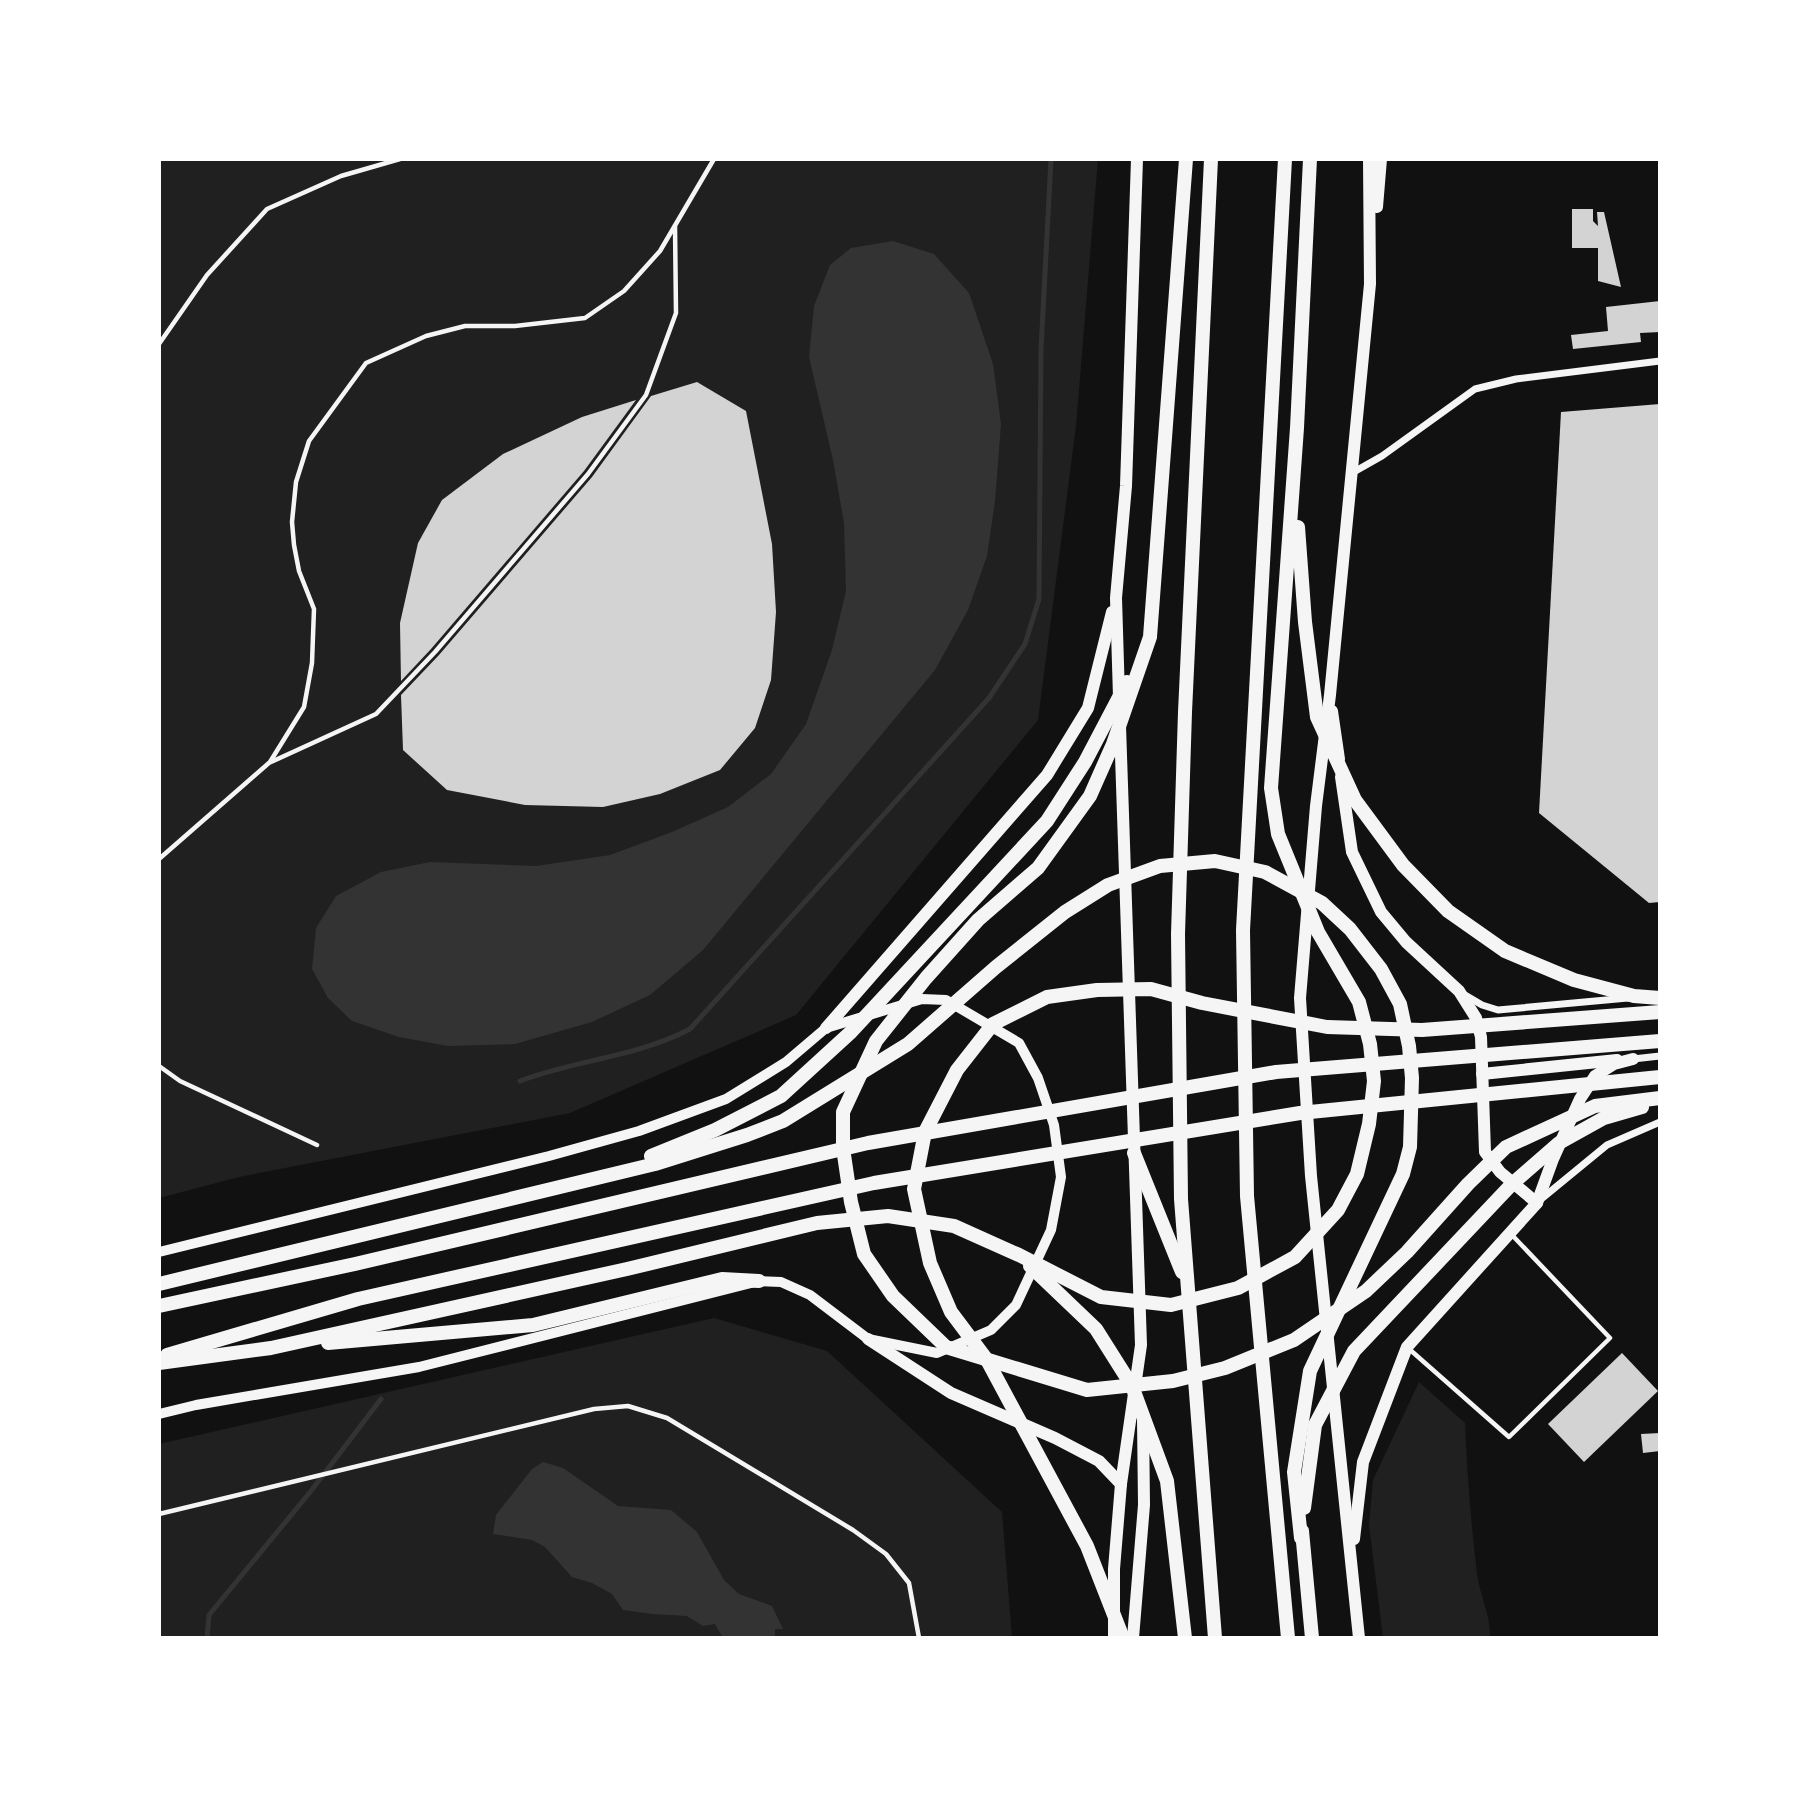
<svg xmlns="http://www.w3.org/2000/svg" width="1819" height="1797" font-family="Karla,sans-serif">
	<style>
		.green { fill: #202020 }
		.water { fill: #333 }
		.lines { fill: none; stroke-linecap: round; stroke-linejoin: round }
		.stream { stroke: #333; stroke-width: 5 }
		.building { fill: #d3d3d3 }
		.service { stroke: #f5f5f5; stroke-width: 4.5 }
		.minor { stroke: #f5f5f5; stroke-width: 7 }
		.tertiary { stroke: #f5f5f5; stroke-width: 10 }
		.secondary { stroke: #f5f5f5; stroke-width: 12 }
		.trunk { stroke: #f5f5f5; stroke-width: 14 }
	</style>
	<rect width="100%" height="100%" fill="#111"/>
	<!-- green -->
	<g class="green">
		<polygon points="159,159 1098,159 1076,426 1038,720 796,1015 570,1113 239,1177 159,1198"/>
		<polygon points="714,1318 827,1351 1002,1512 1012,1638 159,1638 159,1444"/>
		<path d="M1419 1382 1465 1423C1467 1473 1471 1524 1477 1574 1480 1596 1491 1616 1490 1638H1383L1369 1525 1373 1480Z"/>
	</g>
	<!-- water -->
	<g class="water">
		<polygon points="893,241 934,254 969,293 993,364 1001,424 995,501 987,556 968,610 935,670 703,950 650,995 592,1022 515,1044 448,1046 399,1037 352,1021 328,998 312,969 316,928 336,896 381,872 430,862 536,866 610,855 672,832 728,807 771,774 806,724 832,650 846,591 844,523 833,460 809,357 814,306 830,265 851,248"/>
		<polygon points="543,1462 563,1468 618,1506 671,1510 697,1532 724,1580 739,1594 772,1606 783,1629 775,1629 775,1638 723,1638 715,1624 703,1626 687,1616 652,1614 623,1610 612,1594 592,1583 572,1577 545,1547 532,1540 493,1534 496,1515 532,1469"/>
	</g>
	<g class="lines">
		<!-- stream -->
		<g class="stream">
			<path d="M520 1081C575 1060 637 1057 690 1029L989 698 1025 644 1039 599 1041 349 1051 159"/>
			<polyline points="207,1638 209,1615 311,1491 381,1399"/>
		</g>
	</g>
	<!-- building -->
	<g class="building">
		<polygon points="1572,209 1593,209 1593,221 1598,226 1597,212 1604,212 1621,287 1598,281 1598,248 1572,248"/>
		<polygon points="1660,301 1660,332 1640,333 1641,342 1573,349 1571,335 1608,331 1606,307"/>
		<polygon points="697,382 746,411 772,544 776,612 771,680 755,728 720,770 660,794 603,807 525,805 447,790 403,750 401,695 439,655 592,477 651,396"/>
		<polygon points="636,400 584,471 431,649 401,681 400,623 418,543 442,500 503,454 582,417"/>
		<polygon points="1660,404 1660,902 1649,903 1539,813 1561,412"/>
		<polygon points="1622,1353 1658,1391 1584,1462 1548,1424"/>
		<polygon points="1660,1433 1660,1451 1643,1453 1641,1434"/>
	</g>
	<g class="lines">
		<!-- service -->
		<g class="service">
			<polyline points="159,344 207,275 267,209 341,176 400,159"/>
			<polyline points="271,762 376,714 435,652 588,474 646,395 676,313 675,226"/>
			<polyline points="159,859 270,762 304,707 312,663 314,609 299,571 294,545 292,522 296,482 309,441 366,363 426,336 465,326 515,326 585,318 624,291 660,251 714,159"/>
			<polyline points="159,1066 180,1081 317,1145"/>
			<polyline points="1408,1348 1509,1437 1610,1338 1512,1235"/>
			<polyline points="159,1514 594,1409 628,1406 667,1418 853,1530 886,1554 909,1583 919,1638"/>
		</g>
		<!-- minor -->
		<g class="minor">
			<polyline points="1352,473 1382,456 1475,389 1516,379 1660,361"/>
			<polyline points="1465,995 1482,1005 1498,1010 1628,998"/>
			<polyline points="1633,1059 1660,1056"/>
			<polyline points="1540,1200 1607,1145 1660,1122"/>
		</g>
		<!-- tertiary -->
		<polyline class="tertiary" points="159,1252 549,1156 639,1131 726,1099 786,1062 826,1028 922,999 946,1000 1019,1043 1038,1078 1054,1125 1061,1177 1051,1230 1016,1305 991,1330 937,1353 868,1339 810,1295 781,1282 759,1281 419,1367 196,1405 159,1414"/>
		<!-- secondary -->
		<g class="secondary">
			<polyline points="1377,207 1381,159"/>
			<polyline points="1119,697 1116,598 1126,486 1137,159"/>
			<polyline points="1332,711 1339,759"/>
			<polyline points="1341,777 1352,852 1381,912 1406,942 1459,991 1476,1018 1481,1037 1485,1152 1500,1172 1537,1203"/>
			<polyline points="826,1028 1047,775 1088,708 1112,612"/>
			<polyline points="1482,1074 1617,1060"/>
			<polyline points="868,1339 951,1393 1055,1438 1099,1461 1121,1484"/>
			<polyline points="1354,1539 1363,1462 1407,1347 1537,1203 1553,1159 1580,1099 1595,1076 1614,1064 1633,1059"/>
			<polyline points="1114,1638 1114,1569 1121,1484 1141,1345 1120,726"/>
			<polyline points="1133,1638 1144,1505 1143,1419"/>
			<polyline points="1359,1638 1311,1176 1300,998 1316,806 1330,695 1370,284 1369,159"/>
		</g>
		<!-- trunk -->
		<g class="trunk">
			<polyline points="1186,159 1150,637 1113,744 1090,796 1038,868 978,920 926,978 876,1041 843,1112 843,1148 851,1202 864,1254 893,1296 946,1347 1087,1390 1173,1381 1225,1368 1294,1340 1366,1291 1407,1252 1468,1184 1506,1147 1595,1106 1660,1098"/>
			<polyline points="1211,159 1185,712 1178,934 1181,1199 1215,1638"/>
			<polyline points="1285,159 1243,930 1247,1196 1288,1638"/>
			<polyline points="1298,527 1305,622 1317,717 1355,800 1403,865 1448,911 1505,951 1574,980 1634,996 1660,998"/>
			<polyline points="1134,1153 1182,1272"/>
			<polyline points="651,1156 715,1130 781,1096 851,1032 1047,821 1085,762 1127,682"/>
			<polyline points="1030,1266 1096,1329 1132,1386 1167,1481 1185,1638"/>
			<polyline points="159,1284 655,1164 747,1135 783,1121 908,1044 996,967 1065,912 1108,885 1160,866 1215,861 1265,872 1322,903 1350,929 1381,969 1400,1004 1409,1046 1412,1078 1410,1147 1403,1174 1310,1371 1294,1472 1301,1538"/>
			<polyline points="159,1306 355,1264 868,1143 1276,1072 1660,1041"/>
			<polyline points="328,1343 533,1325 722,1279 759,1281"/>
			<polyline points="167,1355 358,1299 874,1183 1300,1113 1660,1077"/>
			<polyline points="159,1363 271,1348 627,1269 817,1223 888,1216 954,1226 1019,1255 1101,1297 1171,1305 1238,1288 1295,1257 1338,1210 1357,1174 1369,1124 1374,1081 1370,1044 1359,1002 1318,932 1278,834 1271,788 1297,428 1310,159"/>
			<polyline points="1304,1508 1315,1425 1354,1351 1512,1184 1559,1143 1604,1118 1642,1107"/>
			<polyline points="1302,1531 1312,1638"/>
			<polyline points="1123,1638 1087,1546 987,1360 951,1312 930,1263 914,1189 925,1132 957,1070 993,1024 1047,997 1097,990 1151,989 1202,1003 1327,1027 1422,1030 1660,1012"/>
		</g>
	</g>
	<!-- border -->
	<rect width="1819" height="1797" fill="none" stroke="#ffffff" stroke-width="322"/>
</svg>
